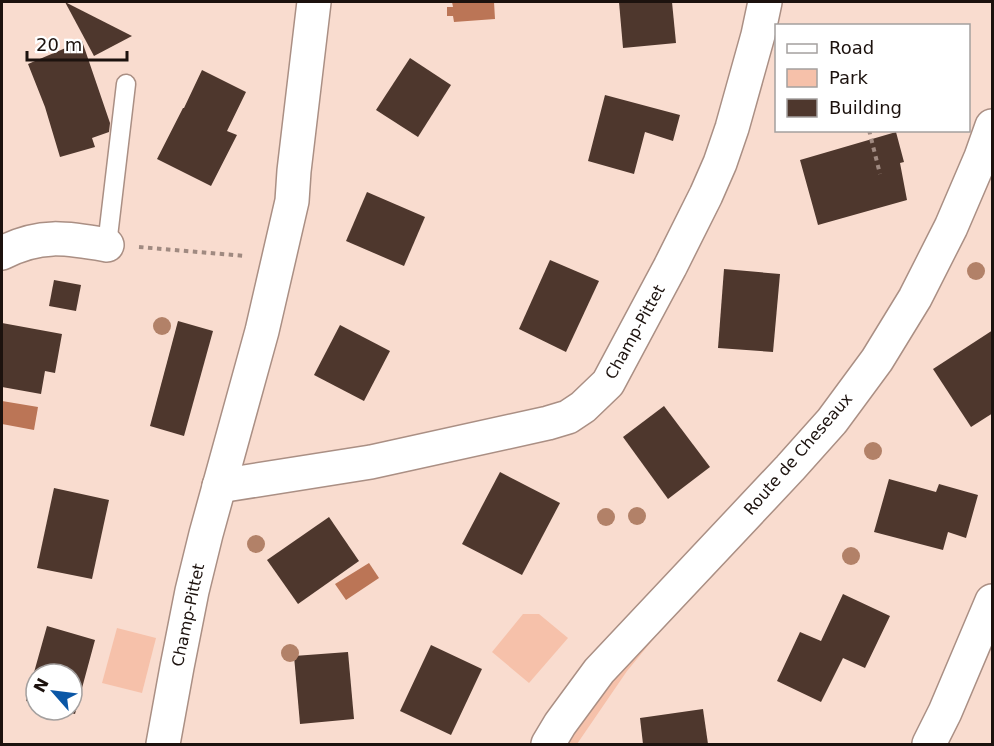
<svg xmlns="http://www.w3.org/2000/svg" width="994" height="746" font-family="'DejaVu Sans',sans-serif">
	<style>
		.green { fill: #f6c1aa }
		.water { fill: #bb7556 }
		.building { fill: #4e372d }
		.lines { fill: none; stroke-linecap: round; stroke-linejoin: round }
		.lane-casing { stroke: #aa8f84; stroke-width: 21 }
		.street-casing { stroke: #aa8f84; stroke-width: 36 }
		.secondary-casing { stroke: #aa8f84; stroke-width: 36 }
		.path { stroke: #a08a81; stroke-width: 4; stroke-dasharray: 4.5 4.5; stroke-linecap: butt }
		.lane { stroke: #fff; stroke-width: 18 }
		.street { stroke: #fff; stroke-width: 33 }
		.secondary { stroke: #fff; stroke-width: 33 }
		.tree { fill: #b28168 }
		.labels { text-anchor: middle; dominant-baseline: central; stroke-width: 6; stroke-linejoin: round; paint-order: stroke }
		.street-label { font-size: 16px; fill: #1c120e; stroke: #fff }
	</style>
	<rect width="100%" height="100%" fill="#f9dccf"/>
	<!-- green -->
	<g class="green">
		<polygon points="675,613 627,671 577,744 567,744 623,667"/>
		<polygon points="523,614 539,614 568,638 529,683 492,652"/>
		<polygon points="117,628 156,638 142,693 102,683"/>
	</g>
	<!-- water -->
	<g class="water">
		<polygon points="452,2 494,2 495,19 454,22 453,16 447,16 447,7 453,7"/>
		<polygon points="2,401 38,407 34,430 2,424"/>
		<polygon points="369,563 379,578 346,600 335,584"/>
	</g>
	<!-- building -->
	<g class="building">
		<polygon points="65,2 132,36 94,56"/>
		<polygon points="619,2 672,2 676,43 623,48"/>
		<polygon points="82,41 110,123 109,132 92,138 95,147 60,157 45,107 28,64"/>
		<polygon points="410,58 451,85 418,137 376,110"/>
		<polygon points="202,70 246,92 227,131 237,135 211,186 157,159 183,108 184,108"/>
		<polygon points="605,95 680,115 673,141 645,132 634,174 588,161"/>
		<polygon points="896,132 904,162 900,163 907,200 818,225 800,160"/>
		<polygon points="367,192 425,217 404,266 346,241"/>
		<polygon points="550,260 599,281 566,352 519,329"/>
		<polygon points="724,269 780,274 773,352 718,348"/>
		<polygon points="54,280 81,285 76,311 49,306"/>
		<polygon points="178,321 213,331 184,436 150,426"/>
		<polygon points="2,323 62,334 55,373 45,371 41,394 2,387"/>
		<polygon points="340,325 390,351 364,401 314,375"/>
		<polygon points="993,330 993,413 971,427 933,369"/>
		<polygon points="664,406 710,467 668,499 623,437"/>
		<polygon points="500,472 560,503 522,575 462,544"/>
		<polygon points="889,479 936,492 939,484 978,495 966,538 948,532 943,550 874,532"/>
		<polygon points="54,488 109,500 92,579 37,568"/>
		<polygon points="329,517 359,561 298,604 267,560"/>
		<polygon points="843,594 890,616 865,668 843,658 821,702 777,681 800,632 821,641"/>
		<polygon points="47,626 95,640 75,714 60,710 72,710 72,674 36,674 36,703 26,701"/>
		<polygon points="431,645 482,669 451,735 400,711"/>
		<polygon points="348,652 354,719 300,724 294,656"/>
		<polygon points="703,709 708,744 643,744 640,718"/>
	</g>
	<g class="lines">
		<defs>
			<polyline id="lane" points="107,245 126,84"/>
			<g id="street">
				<path d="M2 253C40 233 67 238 107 245"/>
				<polyline points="219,486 371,462 548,423 568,417 583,407 608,383 670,267 706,195 720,163 732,128 758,35 765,2"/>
				<polyline points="163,744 177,667 192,591 206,534 262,331 292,201 294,171 314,2"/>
				<polyline points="929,744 945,712 992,601"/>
			</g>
			<polyline id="secondary" points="548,744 560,724 599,671 790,468 832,421 877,360 915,298 951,227 981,157 992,126"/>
		</defs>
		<!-- lane casing -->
		<use href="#lane" class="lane-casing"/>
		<!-- street casing -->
		<use href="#street" class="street-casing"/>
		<!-- secondary casing -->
		<use href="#secondary" class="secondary-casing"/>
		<!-- path -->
		<g class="path">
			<polyline points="869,130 880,174"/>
			<polyline points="139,247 246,256"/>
		</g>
		<!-- lane -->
		<use href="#lane" class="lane"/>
		<!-- street -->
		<use href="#street" class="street"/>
		<!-- secondary -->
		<use href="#secondary" class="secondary"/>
	</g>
	<!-- trees -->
	<g class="tree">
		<circle cx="976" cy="271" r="9"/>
		<circle cx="162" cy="326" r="9"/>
		<circle cx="873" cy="451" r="9"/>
		<circle cx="637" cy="516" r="9"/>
		<circle cx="606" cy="517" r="9"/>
		<circle cx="256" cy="544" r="9"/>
		<circle cx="851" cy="556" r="9"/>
		<circle cx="290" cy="653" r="9"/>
	</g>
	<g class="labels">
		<!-- street labels -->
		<g class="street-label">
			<text transform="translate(635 332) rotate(-61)">Champ-Pittet</text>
			<text transform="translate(798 454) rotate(-49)">Route de Cheseaux</text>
			<text transform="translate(188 615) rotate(-78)">Champ-Pittet</text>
		</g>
	</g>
	<!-- border -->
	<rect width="994" height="746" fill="none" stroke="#1c120e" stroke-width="6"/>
	<!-- legend -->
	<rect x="775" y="24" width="195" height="108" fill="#ffffff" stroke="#a4a09f" stroke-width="1.5"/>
	<rect x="787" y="44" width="30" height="9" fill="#ffffff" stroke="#a4a09f" stroke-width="1.5"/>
	<text x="829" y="54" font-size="18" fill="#1c120e">Road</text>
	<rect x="787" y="69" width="30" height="18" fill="#f6c1aa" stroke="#a4a09f" stroke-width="1.5"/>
	<text x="829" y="84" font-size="18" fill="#1c120e">Park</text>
	<rect x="787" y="99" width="30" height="18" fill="#4e372d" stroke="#a4a09f" stroke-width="1.5"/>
	<text x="829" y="114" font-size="18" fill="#1c120e">Building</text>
	<!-- north arrow -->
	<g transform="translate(54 692) rotate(298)"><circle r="28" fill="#ffffff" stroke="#a4a09f" stroke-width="1.5"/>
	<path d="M0-4.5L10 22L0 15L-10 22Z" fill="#0b57a6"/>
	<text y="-9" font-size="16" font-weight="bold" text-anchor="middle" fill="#1c120e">N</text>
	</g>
	<!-- scale -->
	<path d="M27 51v9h100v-9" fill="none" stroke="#1c120e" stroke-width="3"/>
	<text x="36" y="51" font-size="18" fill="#1c120e" stroke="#ffffff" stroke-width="4.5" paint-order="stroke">20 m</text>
</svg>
